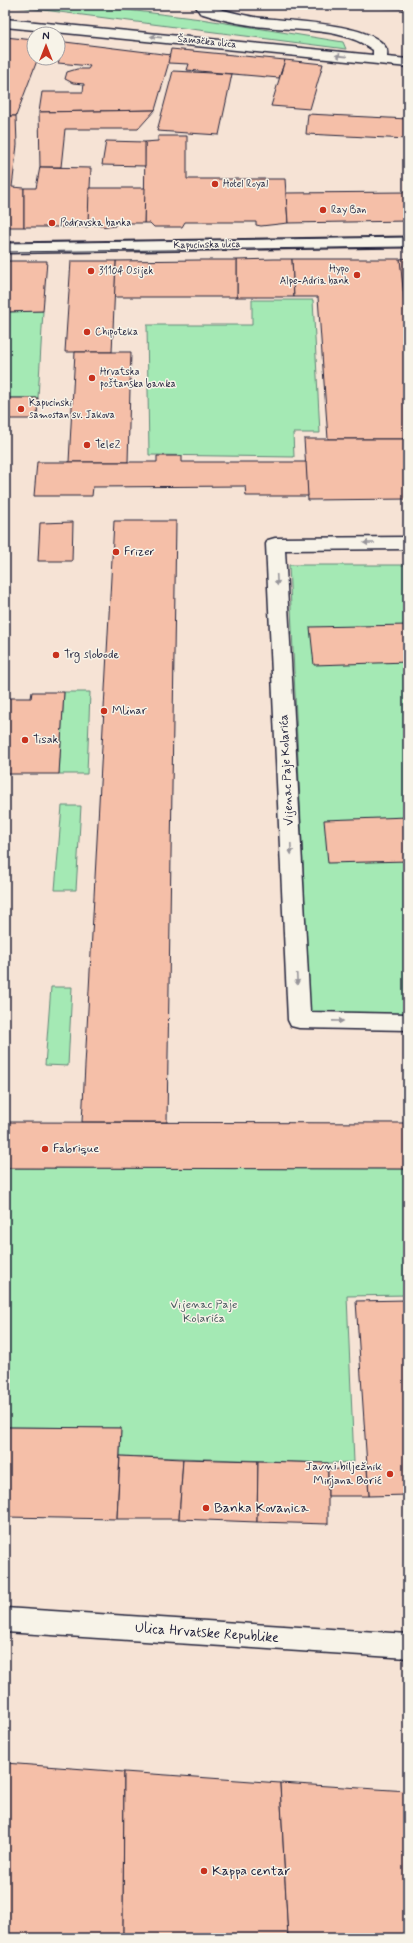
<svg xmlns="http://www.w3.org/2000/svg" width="413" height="1943" font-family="Mynerve,sans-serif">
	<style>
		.built { fill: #f6e3d5; fill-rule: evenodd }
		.green { fill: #a4e9b4; stroke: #638678 }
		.building { fill: #f5bfa8; stroke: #22223b }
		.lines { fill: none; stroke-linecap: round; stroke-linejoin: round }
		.minor-casing { stroke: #22223b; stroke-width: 3 }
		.minor { fill: #f7f3e8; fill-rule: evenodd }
		.tram { stroke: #22223b; stroke-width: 1 }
		.oneway { fill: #97959a }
		.poi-dot { fill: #c8321e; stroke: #f7f3e8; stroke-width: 1.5 }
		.labels { text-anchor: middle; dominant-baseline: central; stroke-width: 3; stroke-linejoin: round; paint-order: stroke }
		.far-street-label { font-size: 10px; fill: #22223b; stroke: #f7f3e8 }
		.far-poi-label { font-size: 10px; fill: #22223b; stroke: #f7f3e8; text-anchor: start }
		.poi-label { font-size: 12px; fill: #22223b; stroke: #f7f3e8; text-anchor: start }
		.street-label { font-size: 12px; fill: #22223b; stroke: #f7f3e8 }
		.park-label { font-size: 12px; fill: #425459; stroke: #f7f3e8 }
		.near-poi-label { font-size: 14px; fill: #22223b; stroke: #f7f3e8; text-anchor: start }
		.near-street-label { font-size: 14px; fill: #22223b; stroke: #f7f3e8 }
	</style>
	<rect width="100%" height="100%" fill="#f7f3e8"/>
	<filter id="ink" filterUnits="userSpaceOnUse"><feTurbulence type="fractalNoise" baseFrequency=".025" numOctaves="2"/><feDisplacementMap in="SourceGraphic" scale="8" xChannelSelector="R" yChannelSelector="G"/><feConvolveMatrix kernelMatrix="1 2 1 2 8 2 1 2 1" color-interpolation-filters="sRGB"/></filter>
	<g filter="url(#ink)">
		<!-- built -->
		<path class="built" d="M5 5H408V1938H5ZM34 34H58V58H34Z"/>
		<!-- green -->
		<g class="green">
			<polygon points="5,5 87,5 201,19 343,42 346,49"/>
			<polygon points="252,300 313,300 320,433 293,433 294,457 149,455 147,325 252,325"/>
			<polygon points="43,311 38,398 5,398 5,312"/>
			<polygon points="289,565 408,565 408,1016 310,1015"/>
			<polygon points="64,692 90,692 87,774 59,774"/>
			<polygon points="62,806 81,806 76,890 55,890"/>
			<polygon points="51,987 72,987 68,1066 45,1065"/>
			<polygon points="5,1168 408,1169 408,1295 347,1296 354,1462 328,1463 120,1456 121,1428 5,1427"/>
		</g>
		<!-- building -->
		<g class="building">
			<polygon points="374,5 408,5 408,9 373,7"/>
			<polygon points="5,37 34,40 34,58 38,58 16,116 5,116"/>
			<polygon points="65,42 171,55 155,110 39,112 42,92 83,92 84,84 73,83 65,79 67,72 77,69 88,69 90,66 58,63"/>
			<polygon points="58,46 63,47 60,58 58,58"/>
			<polygon points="171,49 285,60 279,78 187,70 189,64 168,63"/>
			<polygon points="285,60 323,64 310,109 271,106"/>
			<polygon points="173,71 232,74 219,135 157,131"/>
			<polygon points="155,110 138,129 65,129 61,167 40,167 39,112"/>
			<polygon points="308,114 408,119 408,139 306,134"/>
			<polygon points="5,116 16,116 17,145 12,187 24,188 24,227 5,227"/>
			<polygon points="158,136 187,136 187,179 285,179 288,223 261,226 256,225 256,222 185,222 182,227 154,227 150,223 144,223 145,142 158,141"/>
			<polygon points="106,141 145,142 145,166 102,165"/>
			<polygon points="40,167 91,168 88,227 24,227 24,188 36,188"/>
			<polygon points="89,188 145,188 144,223 116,223 115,226 108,227 88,224"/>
			<polygon points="408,192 408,221 288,223 286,193"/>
			<polygon points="408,258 408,294 403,295 400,259"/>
			<polygon points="274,259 292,259 294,297 237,297 237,260"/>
			<polygon points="292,259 400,259 408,337 408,439 328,439 318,297 294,297"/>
			<polygon points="200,260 237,260 237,297 114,297 116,261"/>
			<polygon points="5,261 47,261 43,311 5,312"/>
			<polygon points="71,261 116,261 112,352 65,352"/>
			<polygon points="75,352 131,352 128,462 69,462"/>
			<polygon points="5,398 38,398 37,419 5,419"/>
			<polygon points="304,439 408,439 408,499 308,500"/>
			<polygon points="157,456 182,456 182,462 306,462 308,496 246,496 245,486 93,487 92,496 34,496 37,462 157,462"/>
			<polygon points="114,521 176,521 167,1122 82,1122"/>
			<polygon points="73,522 72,561 38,561 40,523"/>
			<polygon points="408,625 408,662 314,665 310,627"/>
			<polygon points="32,692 64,692 59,774 5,774 5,698 31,698"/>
			<polygon points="408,817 408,861 328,863 324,820"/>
			<polygon points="5,1122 408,1123 408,1169 5,1168"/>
			<polygon points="408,1300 408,1495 369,1496 356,1301"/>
			<polygon points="5,1427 121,1428 117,1519 5,1517"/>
			<polygon points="120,1456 183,1459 179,1519 117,1519"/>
			<polygon points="183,1459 258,1461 257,1522 179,1519"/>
			<polygon points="258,1461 328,1463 328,1524 257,1522"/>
			<polygon points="339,1469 367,1469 369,1496 328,1496 328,1470"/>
			<polygon points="5,1763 124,1772 123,1938 5,1938"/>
			<polygon points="124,1772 280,1783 288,1938 123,1938"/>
			<polygon points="280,1783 408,1791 408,1938 288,1938"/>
		</g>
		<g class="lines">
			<defs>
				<g id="minor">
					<path d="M195 5C213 5 234 14 254 17 281 21 372 22 386 48 388 50 387 54 387 57L408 59V67L5 27V19L373 55V50C344 28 301 31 266 27 244 25 221 20 200 13Z"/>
					<polygon points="408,237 408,247 5,253 5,243"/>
					<polygon points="408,537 408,549 285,550 310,1012 408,1014 408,1030 299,1028 291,1026 288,1020 266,544 268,540 275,538"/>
					<polygon points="5,1608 408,1634 408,1658 5,1632"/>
				</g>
			</defs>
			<!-- minor casing -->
			<use href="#minor" class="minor-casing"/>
			<!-- minor -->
			<use href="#minor" class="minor"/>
			<!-- tram -->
			<g class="tram">
				<polyline points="5,243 408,237"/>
				<polyline points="5,252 408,247"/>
			</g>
		</g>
		<!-- one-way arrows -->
		<defs><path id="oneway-solid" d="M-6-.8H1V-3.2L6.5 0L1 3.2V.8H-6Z"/></defs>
		<g class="oneway">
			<use href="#oneway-solid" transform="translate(156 37) rotate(-174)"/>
			<use href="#oneway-solid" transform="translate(341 56) rotate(-174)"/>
			<use href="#oneway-solid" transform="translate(369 543) rotate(180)"/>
			<use href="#oneway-solid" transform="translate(277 580) rotate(87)"/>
			<use href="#oneway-solid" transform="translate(291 849) rotate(88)"/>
			<use href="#oneway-solid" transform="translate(297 979) rotate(87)"/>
			<use href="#oneway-solid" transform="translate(338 1021) rotate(1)"/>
		</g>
	</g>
	<!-- markers -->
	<g class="poi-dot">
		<circle cx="215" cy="184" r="4"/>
		<circle cx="323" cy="210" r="4"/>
		<circle cx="52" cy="223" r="4"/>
		<circle cx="91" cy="271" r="4"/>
		<circle cx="357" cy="275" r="4"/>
		<circle cx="87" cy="332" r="4"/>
		<circle cx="92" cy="378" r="4"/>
		<circle cx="21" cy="409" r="4"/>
		<circle cx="87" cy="445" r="4"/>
		<circle cx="116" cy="552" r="4"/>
		<circle cx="56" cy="655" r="4"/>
		<circle cx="104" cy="711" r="4"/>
		<circle cx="25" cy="740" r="4"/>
		<circle cx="45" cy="1149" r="4"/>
		<circle cx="390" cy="1474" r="4"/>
		<circle cx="206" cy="1508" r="4"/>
		<circle cx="204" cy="1871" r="4"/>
	</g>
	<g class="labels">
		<!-- far-street labels -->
		<g class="far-street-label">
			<text transform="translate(207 42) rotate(6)">Šamačka ulica</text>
			<text transform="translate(207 245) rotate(-1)">Kapucinska ulica</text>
		</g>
		<!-- far-poi labels -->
		<g class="far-poi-label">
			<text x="223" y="184">Hotel Royal</text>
			<text x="331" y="210">Ray Ban</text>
			<text x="60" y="223">Podravska banka</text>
			<text x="349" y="269" text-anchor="end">Hypo<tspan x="349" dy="12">Alpe-Adria bank</tspan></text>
			<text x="99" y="271">31104 Osijek</text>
			<text x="95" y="332">Chipoteka</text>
			<text x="100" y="372">Hrvatska<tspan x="100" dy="12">poštanska banka</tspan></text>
			<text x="29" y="403">Kapucinski<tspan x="29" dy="12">samostan sv. Jakova</tspan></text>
		</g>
		<!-- poi labels -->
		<g class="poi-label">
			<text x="95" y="445">Tele2</text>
			<text x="124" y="552">Frizer</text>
			<text x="64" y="655">Trg slobode</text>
			<text x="112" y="711">Mlinar</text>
			<text x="33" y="740">Tisak</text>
			<text x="53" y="1149">Fabrique</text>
			<text x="382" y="1467" text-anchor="end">Javni bilježnik<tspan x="382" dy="14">Mirjana Borić</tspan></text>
		</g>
		<!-- street labels -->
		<g class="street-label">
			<text transform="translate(287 770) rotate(-93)">Vijenac Paje Kolarića</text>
		</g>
		<!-- park labels -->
		<g class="park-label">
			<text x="204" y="1305">Vijenac Paje<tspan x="204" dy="14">Kolarića</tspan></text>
		</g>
		<!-- near-poi labels -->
		<g class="near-poi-label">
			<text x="214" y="1508">Banka Kovanica</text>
			<text x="212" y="1871">Kappa centar</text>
		</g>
		<!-- near-street labels -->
		<g class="near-street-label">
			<text transform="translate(207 1633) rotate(4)">Ulica Hrvatske Republike</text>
		</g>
	</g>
	<!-- margin -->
	<rect width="413" height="1943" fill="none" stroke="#f7f3e8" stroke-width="20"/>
	<rect x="10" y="10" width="393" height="1923" fill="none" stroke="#22223b" stroke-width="1.5" filter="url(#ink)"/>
	<!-- north arrow -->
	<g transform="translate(46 46)"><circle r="19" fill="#f7f3e8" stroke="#a29fa3"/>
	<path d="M0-3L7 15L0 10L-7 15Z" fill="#c8321e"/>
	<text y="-6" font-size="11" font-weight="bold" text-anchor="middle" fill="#22223b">N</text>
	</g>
</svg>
